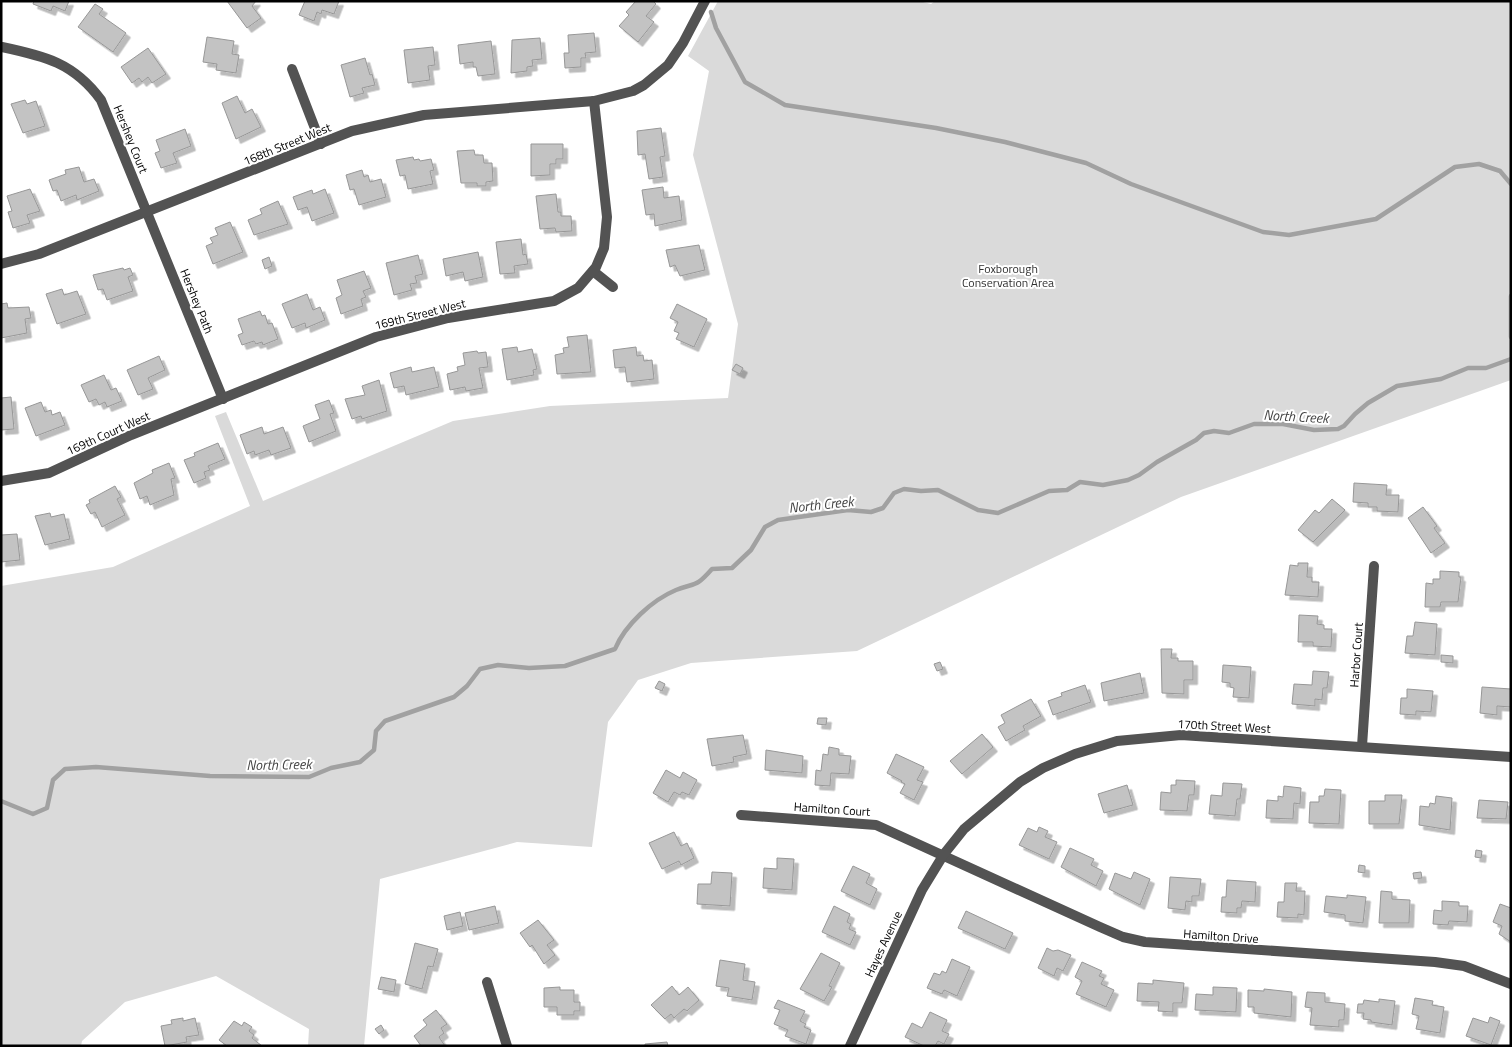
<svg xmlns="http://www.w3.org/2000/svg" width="1512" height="1047" font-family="'Titillium Web',sans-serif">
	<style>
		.green { fill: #dadada }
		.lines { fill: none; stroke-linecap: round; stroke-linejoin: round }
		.stream { stroke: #a1a1a1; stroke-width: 4.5 }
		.building { fill: #c3c3c3; stroke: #979797; filter: url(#shadow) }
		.minor { stroke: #535353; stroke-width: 10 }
		.tertiary { stroke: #535353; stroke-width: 10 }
		.labels { text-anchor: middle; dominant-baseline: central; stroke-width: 4; stroke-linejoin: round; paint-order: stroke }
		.street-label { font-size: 12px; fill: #000; stroke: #fff }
		.park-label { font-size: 12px; fill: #313131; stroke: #fff }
		.water-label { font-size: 14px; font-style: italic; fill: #424242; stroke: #fff }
	</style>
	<defs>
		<filter id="shadow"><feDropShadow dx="4.5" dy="4.5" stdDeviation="0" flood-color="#0004"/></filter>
	</defs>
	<rect width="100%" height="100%" fill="#fff"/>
	<!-- green -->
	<polygon class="green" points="718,1 919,1 931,4 935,1 1511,1 1511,380 1181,497 857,651 691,663 638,680 608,722 592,847 517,842 380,879 364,1046 308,1046 309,1029 216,976 125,1002 82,1041 81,1046 1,1046 1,586 113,567 250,506 215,416 226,412 263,501 453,421 550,406 728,398 738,324 693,155 709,71 688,56"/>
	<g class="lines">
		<!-- stream -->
		<g class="stream">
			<polyline points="711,12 716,28 745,82 785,105 936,128 1005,142 1086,163 1131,184 1263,232 1289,235 1376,219 1455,167 1479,164 1500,171 1511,184"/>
			<polyline points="1511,296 1511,337"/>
			<path d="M1 801 33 814 47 808 53 780 65 769 96 767 210 776 309 777 331 768 360 762 374 750 376 731 385 721 454 697 467 686 480 669 498 665 529 668 565 666 615 649C625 625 652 600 676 590 697 582 695 588 712 569L732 568 751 550 765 527 778 520 848 510 871 512 883 508 894 493 904 489 921 491 938 490 978 510 998 513 1049 491 1067 490 1080 482 1103 485 1128 480 1139 475 1157 462 1196 440 1204 433 1214 431 1229 433 1254 424H1283L1314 430 1338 429 1344 426 1355 414 1368 403 1397 386 1441 379 1468 368H1486L1511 359"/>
		</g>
	</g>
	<!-- building -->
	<g class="building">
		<polygon points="34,1 69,1 65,11 53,6 51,11 33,4"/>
		<polygon points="227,1 256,1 252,6 261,18 247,28"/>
		<polygon points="305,1 339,1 334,14 322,10 321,14 317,12 314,21 299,15"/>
		<polygon points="636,1 653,1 656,4 646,16 654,22 638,42 619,26 629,15 626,12"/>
		<polygon points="95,4 103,9 99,14 126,33 113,52 78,27"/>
		<polygon points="594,33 596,52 585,53 586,58 581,58 581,67 565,68 564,53 569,53 568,35"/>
		<polygon points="207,37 234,41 232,54 239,55 236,73 216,70 217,64 203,62"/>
		<polygon points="540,38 542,59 532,60 533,66 527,67 527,71 511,73 512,40"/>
		<polygon points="491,41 495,74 478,76 476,67 473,67 473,62 460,64 458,45"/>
		<polygon points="433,47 435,65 428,66 430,80 408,83 404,50"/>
		<polygon points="148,48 166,74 152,83 148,77 142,82 139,78 132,83 121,67"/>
		<polygon points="365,58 370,75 372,74 375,85 362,88 364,93 350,97 341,65"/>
		<polygon points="237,96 245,113 252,109 261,127 236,139 222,103"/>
		<polygon points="25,100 27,104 36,101 45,126 23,133 11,104"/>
		<polygon points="661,128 665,156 660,157 663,177 649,179 645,154 638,155 637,131"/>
		<polygon points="185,129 191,146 173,153 177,163 161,168 155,153 160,151 156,140"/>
		<polygon points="531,144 563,144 563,159 556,159 556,164 550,164 550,175 531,176"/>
		<polygon points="474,150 475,155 483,155 484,163 492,163 493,181 486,182 486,186 477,186 477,183 461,183 457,151"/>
		<polygon points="413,157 414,160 419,159 420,161 431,159 434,170 430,171 433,184 408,189 405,175 400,176 396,160"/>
		<polygon points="79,167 84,182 94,179 99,191 77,200 76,195 61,201 57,190 53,191 49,180 66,174 65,170"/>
		<polygon points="362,170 364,177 368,175 370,182 381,179 386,197 359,205 354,189 350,190 346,175"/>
		<polygon points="663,187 664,198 679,196 682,220 655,226 654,214 646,215 642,190"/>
		<polygon points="30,189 40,211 27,215 30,223 13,228 8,212 12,211 7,196"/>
		<polygon points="325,189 334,213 312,221 307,207 298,210 293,197 312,190 313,194"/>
		<polygon points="556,194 558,212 561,212 561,216 571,216 572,231 556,232 555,228 540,229 536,196"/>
		<polygon points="278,201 288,224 254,235 248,220 262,214 260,209"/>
		<polygon points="230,222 243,252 213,264 206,246 213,243 210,238 218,235 215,228"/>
		<polygon points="521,239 523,255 526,254 528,264 514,266 515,273 500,274 496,242"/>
		<polygon points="699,245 705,270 680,276 675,265 670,267 666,250"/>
		<polygon points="478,252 483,277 465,281 463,272 446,276 443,259"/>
		<polygon points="418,255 423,274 415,276 417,283 410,284 412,290 394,295 386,263"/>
		<polygon points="269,257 272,266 265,269 262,260"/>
		<polygon points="123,268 124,270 130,268 133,275 128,277 133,291 107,300 103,289 98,290 93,275"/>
		<polygon points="364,271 371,288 363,291 366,297 361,299 363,306 341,314 336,298 342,295 337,280"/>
		<polygon points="62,289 64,295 77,291 86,314 57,324 46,294"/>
		<polygon points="307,294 313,310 320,307 325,320 306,328 305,323 292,328 282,304"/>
		<polygon points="7,303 8,308 29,307 31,318 25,319 27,333 1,338 1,304"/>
		<polygon points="677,304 707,319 694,347 676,339 679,333 674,331 678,322 670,318"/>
		<polygon points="260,311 262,316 265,315 268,324 272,323 278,339 263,345 262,342 256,344 254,341 242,345 238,335 243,333 238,319"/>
		<polygon points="587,335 591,372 557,374 555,355 564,353 563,348 569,347 567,337"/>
		<polygon points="517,347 518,352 532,349 537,369 533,370 534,375 507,380 502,349"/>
		<polygon points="636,347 637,356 643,355 644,361 652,360 654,379 627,382 625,367 615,368 613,350"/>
		<polygon points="477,351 478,353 486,352 488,367 479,368 483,388 466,391 465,387 450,390 447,374 458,371 457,367 465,365 463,353"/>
		<polygon points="159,356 165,370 148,378 153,389 138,395 127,370"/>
		<polygon points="736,364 743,368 740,374 732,370"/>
		<polygon points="411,367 412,372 434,367 439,387 406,395 404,386 394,388 390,373"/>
		<polygon points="104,375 111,390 116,388 122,401 107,407 105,402 99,405 96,399 89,402 81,385"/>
		<polygon points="379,380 387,411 362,419 361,416 352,419 345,399 365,395 362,386"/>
		<polygon points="11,397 14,429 1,430 1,398"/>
		<polygon points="329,400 334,413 330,414 336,431 309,442 303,426 320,419 315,405"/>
		<polygon points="41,402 45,412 51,410 52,415 60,412 65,425 36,436 25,408"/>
		<polygon points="262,427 264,434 283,427 291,448 271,455 269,450 255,455 254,451 247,454 240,435"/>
		<polygon points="218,443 225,459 208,466 210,470 204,472 206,478 194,483 184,460 195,456 194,453"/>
		<polygon points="169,463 175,478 171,479 174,495 150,505 147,496 140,499 134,483 153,473 152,470"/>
		<polygon points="1354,483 1387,485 1386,495 1399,495 1398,512 1377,511 1377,507 1368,507 1368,503 1353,502"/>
		<polygon points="115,486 121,497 117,499 125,515 102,527 95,512 91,514 86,505 90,503 89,500"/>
		<polygon points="1332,499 1345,510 1313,542 1298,530 1315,510 1319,513"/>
		<polygon points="1423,507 1437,526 1434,528 1445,543 1431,553 1408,518"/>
		<polygon points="50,513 51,517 64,514 70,539 45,545 35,516"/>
		<polygon points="17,534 20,560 1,562 1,535"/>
		<polygon points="1298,563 1308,563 1307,577 1312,577 1312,582 1319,582 1318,597 1285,595 1290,565 1298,566"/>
		<polygon points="1440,571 1459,572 1459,577 1461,577 1458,602 1441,602 1440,607 1425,607 1426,583 1433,584 1433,579 1440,579"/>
		<polygon points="1299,615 1318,616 1317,624 1324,625 1324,629 1332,629 1331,647 1313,646 1313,642 1298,642"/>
		<polygon points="1415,622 1437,624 1435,655 1405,653 1407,636 1413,636"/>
		<polygon points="1161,649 1172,649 1171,658 1178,658 1178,661 1193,661 1193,680 1184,680 1184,694 1162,693"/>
		<polygon points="1441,655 1453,656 1453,663 1441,662"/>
		<polygon points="940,662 943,669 937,671 934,664"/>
		<polygon points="1223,665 1251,667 1249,698 1233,697 1234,688 1230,687 1230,683 1222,682"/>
		<polygon points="1313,671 1329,672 1327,688 1323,688 1322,700 1315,699 1315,706 1292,704 1294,684 1312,685"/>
		<polygon points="1140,673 1144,693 1104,701 1101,683"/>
		<polygon points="659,681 665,684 662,691 655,688"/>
		<polygon points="1085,685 1091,702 1053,715 1048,701 1062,696 1061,693"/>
		<polygon points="1482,687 1511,689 1511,707 1497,706 1497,715 1480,713"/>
		<polygon points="1407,689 1433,691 1431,712 1416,711 1416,715 1400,714 1401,698 1407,698"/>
		<polygon points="1031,699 1041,716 1023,726 1025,730 1006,741 998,727 1005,723 1001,715"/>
		<polygon points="818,718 827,718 826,725 817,724"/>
		<polygon points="982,734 993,747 962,774 950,761"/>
		<polygon points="743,735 747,754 733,757 734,762 712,766 707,739"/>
		<polygon points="829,747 839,749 839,755 851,756 849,774 831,773 830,786 815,785 816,770 821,771 823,754 828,755"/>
		<polygon points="766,750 803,756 802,773 765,770"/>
		<polygon points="896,754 924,767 917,780 923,782 914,800 900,793 905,784 901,782 902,781 887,773"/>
		<polygon points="666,770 680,778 683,772 697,780 689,795 682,792 680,795 674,792 668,802 653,793"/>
		<polygon points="1176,780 1195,781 1194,795 1189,795 1187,811 1160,810 1161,792 1171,793 1171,785 1176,785"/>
		<polygon points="1223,783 1242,784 1240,799 1237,799 1235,816 1209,814 1211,795 1222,796"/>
		<polygon points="1127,785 1133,805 1104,813 1098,794"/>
		<polygon points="1284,786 1301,788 1300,804 1294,803 1293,819 1266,818 1267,800 1278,801 1278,796 1283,797"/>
		<polygon points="1325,789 1341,790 1339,824 1309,823 1310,802 1319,802 1319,796 1324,796"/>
		<polygon points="1385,795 1402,795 1399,824 1369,824 1369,801 1385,801"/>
		<polygon points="1436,796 1452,798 1450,830 1419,825 1420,806 1429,807 1430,803 1435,804"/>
		<polygon points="1479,800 1508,802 1506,819 1477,818"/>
		<polygon points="1039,827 1048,831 1045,837 1057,842 1049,859 1019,845 1028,828 1037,832"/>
		<polygon points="674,832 681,846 687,843 694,858 681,865 679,861 662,869 649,843"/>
		<polygon points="1070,848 1094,859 1091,865 1103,871 1096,886 1061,867"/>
		<polygon points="1476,850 1482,851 1481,858 1475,857"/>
		<polygon points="777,858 794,859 792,890 763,888 764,868 777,869"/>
		<polygon points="1359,865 1365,866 1365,873 1358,872"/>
		<polygon points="853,866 870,874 866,883 877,889 870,905 841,891"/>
		<polygon points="712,872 732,873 730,906 697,904 698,884 711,884"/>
		<polygon points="1134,872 1150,879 1140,905 1109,889 1115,873 1131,879"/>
		<polygon points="1421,872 1422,878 1414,879 1413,873"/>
		<polygon points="1170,877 1201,879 1199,896 1192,896 1192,902 1186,901 1185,910 1168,908"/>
		<polygon points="1227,880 1256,882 1255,902 1242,901 1241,908 1237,908 1237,913 1221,912 1222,897 1226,897"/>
		<polygon points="1285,883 1297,883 1296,891 1305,891 1304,915 1298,914 1298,918 1277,917 1278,902 1284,902"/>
		<polygon points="1381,891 1392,892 1392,899 1410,900 1409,923 1379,923"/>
		<polygon points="1347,895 1366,897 1363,923 1345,921 1345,915 1324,912 1326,896 1347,898"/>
		<polygon points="1442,901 1459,902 1459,906 1468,906 1467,922 1449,921 1448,925 1433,924 1434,910 1442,911"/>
		<polygon points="1500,904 1511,908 1511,942 1499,934 1502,926 1493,922"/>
		<polygon points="495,906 499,923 469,930 465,913"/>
		<polygon points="834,906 850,914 847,922 851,924 849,929 856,932 850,945 822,932"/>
		<polygon points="966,911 1013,933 1005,949 958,928"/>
		<polygon points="460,912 463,926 447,930 444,916"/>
		<polygon points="538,920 554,940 547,945 555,955 544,964 532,945 530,947 520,933"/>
		<polygon points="415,943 438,949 433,967 428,966 422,989 405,984"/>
		<polygon points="1047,948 1053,951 1058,950 1071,955 1063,971 1057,968 1054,976 1038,968"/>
		<polygon points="821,953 840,963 829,986 832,987 824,1001 800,989"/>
		<polygon points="952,959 970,967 957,996 944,990 942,994 927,988 934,973 940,975 942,971 946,973"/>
		<polygon points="720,960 745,964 743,980 755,982 752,1000 727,996 729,988 716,986"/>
		<polygon points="1082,962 1102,971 1099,976 1104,978 1101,984 1114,990 1106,1007 1076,994 1082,981 1075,977"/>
		<polygon points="381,977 396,980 394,992 378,989"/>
		<polygon points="1153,980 1184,983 1182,1003 1173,1003 1173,1012 1158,1011 1159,1002 1137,1001 1138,983 1153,984"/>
		<polygon points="672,986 679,995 688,987 699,1000 687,1011 684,1009 674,1018 671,1014 665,1019 651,1005"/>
		<polygon points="560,987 560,990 574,990 574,1002 580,1002 580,1011 574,1011 574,1015 557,1015 557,1007 544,1007 544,988"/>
		<polygon points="1213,987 1237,988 1236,1012 1195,1010 1196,994 1213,995"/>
		<polygon points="1264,989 1292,992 1291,1017 1254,1013 1254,1007 1248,1007 1248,990 1264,991"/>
		<polygon points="1307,992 1325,993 1325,1002 1345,1004 1344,1020 1339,1020 1339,1027 1310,1025 1312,1008 1305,1007"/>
		<polygon points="1415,998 1433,1001 1432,1005 1444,1007 1440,1033 1416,1029 1419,1016 1412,1014"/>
		<polygon points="1379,999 1395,1001 1392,1025 1371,1022 1371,1020 1363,1019 1364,1013 1357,1013 1358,1004 1363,1004 1364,1000 1379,1002"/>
		<polygon points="778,1000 805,1011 800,1021 806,1024 804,1027 811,1030 806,1044 785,1036 788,1030 774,1024 780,1010 774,1008"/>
		<polygon points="436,1010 447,1024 441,1028 444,1033 439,1037 445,1046 421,1046 414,1036 427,1025 423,1020"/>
		<polygon points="930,1012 947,1020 942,1031 949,1034 944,1044 938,1041 935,1046 924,1046 905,1037 912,1023 922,1028"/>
		<polygon points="1490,1017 1500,1021 1491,1045 1466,1036 1473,1018 1488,1023"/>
		<polygon points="183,1018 183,1021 195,1018 199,1035 186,1037 187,1042 165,1046 161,1026 172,1024 171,1020"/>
		<polygon points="234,1021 242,1026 244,1022 252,1027 249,1031 254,1035 252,1038 262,1046 227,1046 219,1040"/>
		<polygon points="381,1025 384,1030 379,1034 375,1029"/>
		<polygon points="667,1042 668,1046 645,1046 645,1044"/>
	</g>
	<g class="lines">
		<!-- minor -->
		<g class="minor">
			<path d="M2 47C45 56 74 63 101 100L223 399"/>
			<polyline points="292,69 321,144"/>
			<polyline points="1,264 39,254 352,131 424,115 594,101 633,91 644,85 668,65 683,43 705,1"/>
			<polyline points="593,271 613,287"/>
			<polyline points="1,481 49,473 131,435 376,337 448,318 554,301 578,288 596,267 604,248 607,217 594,101"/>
			<polyline points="1362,746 1374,566"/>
			<polyline points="741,815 876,825 1100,927 1123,937 1145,942 1435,962 1464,966 1511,984"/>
			<polyline points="487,982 507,1046"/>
		</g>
		<!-- tertiary -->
		<polyline class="tertiary" points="850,1046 922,890 944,854 964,829 1020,782 1043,768 1075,754 1117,741 1181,735 1511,757"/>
	</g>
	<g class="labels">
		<!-- street labels -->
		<g class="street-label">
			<text transform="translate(131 139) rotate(68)">Hershey Court</text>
			<text transform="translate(287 144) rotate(-22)">168th Street West</text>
			<text transform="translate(197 301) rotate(68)">Hershey Path</text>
			<text transform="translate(420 314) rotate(-14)">169th Street West</text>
			<text transform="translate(108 433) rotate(-24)">169th Court West</text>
			<text transform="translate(1356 655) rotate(-86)">Harbor Court</text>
			<text transform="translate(1224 726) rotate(3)">170th Street West</text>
			<text transform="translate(832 809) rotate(4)">Hamilton Court</text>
			<text transform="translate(1221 936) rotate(4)">Hamilton Drive</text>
			<text transform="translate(883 944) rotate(-65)">Hayes Avenue</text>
		</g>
		<!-- park labels -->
		<g class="park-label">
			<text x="1008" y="268">Foxborough<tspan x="1008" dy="14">Conservation Area</tspan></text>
		</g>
		<!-- water labels -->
		<g class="water-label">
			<text transform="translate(1296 416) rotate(3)">North Creek</text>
			<text transform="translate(821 504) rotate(-6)">North Creek</text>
			<text transform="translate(279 764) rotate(-1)">North Creek</text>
		</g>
	</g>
	<!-- border -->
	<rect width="1512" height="1047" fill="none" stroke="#000000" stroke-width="5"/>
</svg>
